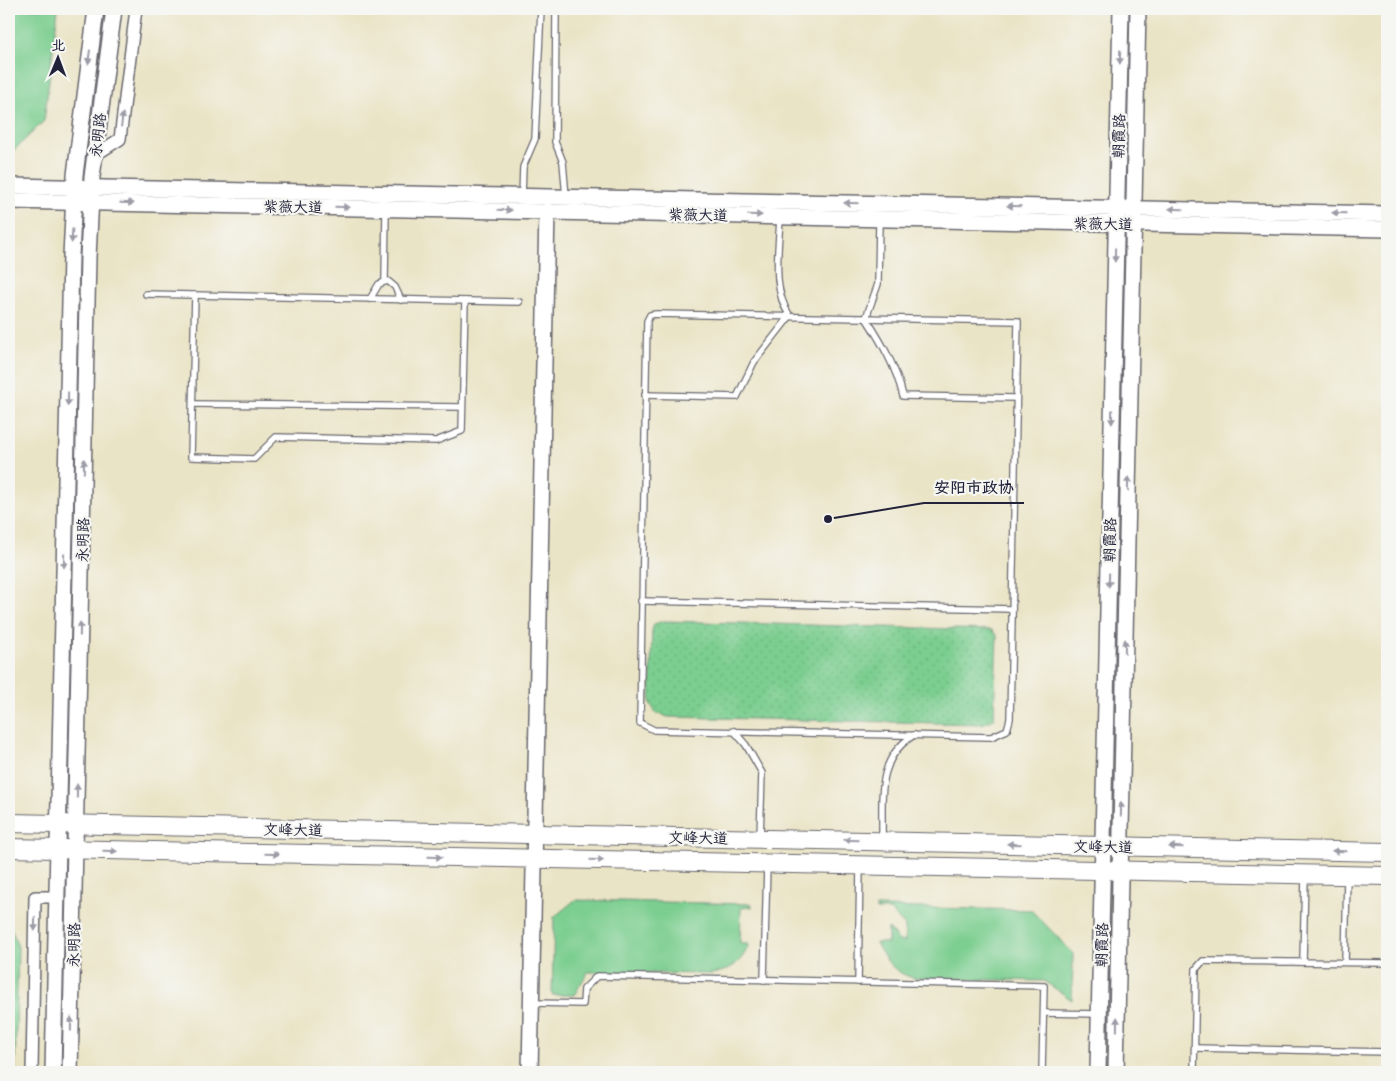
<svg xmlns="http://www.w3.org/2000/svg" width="1396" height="1081" font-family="Mali,'LXGW WenKai TC',sans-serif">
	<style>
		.green { fill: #7bce90; stroke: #4e7866 }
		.garden { fill: url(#garden-dots); stroke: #4e7866 }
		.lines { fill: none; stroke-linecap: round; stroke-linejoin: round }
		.lane-casing { stroke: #68666c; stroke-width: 8 }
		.street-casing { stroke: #68666c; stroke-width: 14 }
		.secondary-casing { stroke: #68666c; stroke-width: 18 }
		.primary-casing { stroke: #68666c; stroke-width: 20 }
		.lane { stroke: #fff; stroke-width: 5.5 }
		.street { stroke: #fff; stroke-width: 11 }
		.secondary { stroke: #fff; stroke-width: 15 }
		.primary { stroke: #fff; stroke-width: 18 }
		.oneway { fill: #9c9ca7 }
		.labels { text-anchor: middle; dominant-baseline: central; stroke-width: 4.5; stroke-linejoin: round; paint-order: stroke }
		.street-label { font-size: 15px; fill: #22223b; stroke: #f6f6f2 }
		.leader { fill: none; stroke: #22223b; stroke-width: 2 }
		.callout-dot { fill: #22223b; stroke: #f6f6f2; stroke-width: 2 }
		.callout-label { font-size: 16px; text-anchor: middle; font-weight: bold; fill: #22223b; stroke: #f6f6f2; stroke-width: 4.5; stroke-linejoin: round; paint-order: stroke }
	</style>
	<defs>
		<pattern id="garden-dots" width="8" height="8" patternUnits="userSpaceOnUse" patternTransform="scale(1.25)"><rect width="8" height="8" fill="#7bce90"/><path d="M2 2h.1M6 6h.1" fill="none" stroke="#6ab17d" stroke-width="1.8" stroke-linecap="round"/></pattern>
	</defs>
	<rect width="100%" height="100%" fill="#f6f6f2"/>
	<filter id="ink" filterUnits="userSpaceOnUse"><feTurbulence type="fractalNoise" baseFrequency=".02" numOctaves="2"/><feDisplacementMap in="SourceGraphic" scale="10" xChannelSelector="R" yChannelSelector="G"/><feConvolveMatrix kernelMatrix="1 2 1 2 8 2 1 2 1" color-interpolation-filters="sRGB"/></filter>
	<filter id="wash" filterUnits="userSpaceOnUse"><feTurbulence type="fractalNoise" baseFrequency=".0096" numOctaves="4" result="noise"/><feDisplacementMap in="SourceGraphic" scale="20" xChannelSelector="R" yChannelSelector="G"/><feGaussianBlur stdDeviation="1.12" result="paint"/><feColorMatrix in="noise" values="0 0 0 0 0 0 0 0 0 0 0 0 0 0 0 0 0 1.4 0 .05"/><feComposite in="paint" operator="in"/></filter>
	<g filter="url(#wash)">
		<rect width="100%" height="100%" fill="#eae4c6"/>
		<!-- green -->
		<g class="green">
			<polygon points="9,9 58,9 44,121 9,155"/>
			<path d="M575 900 752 904V907L741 908 740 944H749C742 963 730 971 711 974L588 972 574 995H552L554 917Z"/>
			<path d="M876 907 1031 910 1073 953 1072 1000 1044 981 913 978C893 972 886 961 876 943H888V928L899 941 905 942V926L890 910H876Z"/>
			<polygon points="9,922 18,947 15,1072 9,1072"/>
		</g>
		<!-- garden -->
		<polygon class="garden" points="663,621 992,630 997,636 994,719 982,724 668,717 656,713 650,703 652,631 654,624"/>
	</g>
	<g filter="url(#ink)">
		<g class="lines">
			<defs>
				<g id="lane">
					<polyline points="556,9 555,142 563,162 566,197"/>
					<polyline points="522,196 523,167 535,139 541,9"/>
					<path d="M879 220 878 284 866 318C882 343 896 367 903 396L1016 398"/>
					<polyline points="385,281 386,210"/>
					<polyline points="146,294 519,302"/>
					<polyline points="195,295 191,457 254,459 276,437 436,441 462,431 465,301"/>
					<polyline points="370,299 379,284 388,281 395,287 401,300"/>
					<polygon points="656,314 1018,321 1010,719 1007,730 991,737 654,730 640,723 647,321 650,315"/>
					<path d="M645 395 737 397 754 362 790 316C771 289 779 249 780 217"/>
					<polyline points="193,404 462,407"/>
					<polyline points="641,601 1012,609"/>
					<polyline points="734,731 746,745 762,773 760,838"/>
					<path d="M882 839C883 799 875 759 914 735"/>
					<polyline points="1303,962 1305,876"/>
					<polyline points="1345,962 1347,878"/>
					<polyline points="764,980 767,865"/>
					<polyline points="858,982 860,867"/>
					<polyline points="533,1003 583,1004 584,989 597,976 1044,986 1042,1072"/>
					<polyline points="1044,1013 1099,1014"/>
					<polyline points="1195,1048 1387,1052"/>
					<polyline points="1194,1072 1196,969 1203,961 1387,963"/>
				</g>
				<g id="street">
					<polyline points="95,155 120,139 136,9"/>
					<polyline points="32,1072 35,897 57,897"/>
				</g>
				<g id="secondary">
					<polyline points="9,186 1387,214"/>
					<polyline points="9,201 1387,229"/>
					<polyline points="53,1072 71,256 75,175 96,9"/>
					<polyline points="70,1072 88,257 92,177 114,9"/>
					<polyline points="530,1072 547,211"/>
					<polyline points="1098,1072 1121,9"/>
					<polyline points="1116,1072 1138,9"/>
				</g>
				<g id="primary">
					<polyline points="9,823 1387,852"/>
					<polyline points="9,848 1387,876"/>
				</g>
			</defs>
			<!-- lane casing -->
			<use href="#lane" class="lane-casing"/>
			<!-- street casing -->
			<use href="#street" class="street-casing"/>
			<!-- secondary casing -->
			<use href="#secondary" class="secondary-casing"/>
			<!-- primary casing -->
			<use href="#primary" class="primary-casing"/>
			<!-- lane -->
			<use href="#lane" class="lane"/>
			<!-- street -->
			<use href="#street" class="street"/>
			<!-- secondary -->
			<use href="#secondary" class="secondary"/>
			<!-- primary -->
			<use href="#primary" class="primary"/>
		</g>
		<!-- one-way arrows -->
		<defs><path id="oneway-solid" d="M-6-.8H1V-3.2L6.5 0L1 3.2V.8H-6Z" transform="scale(1.25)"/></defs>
		<g class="oneway">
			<use href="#oneway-solid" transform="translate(89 57) rotate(98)"/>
			<use href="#oneway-solid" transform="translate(1120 57) rotate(91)"/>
			<use href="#oneway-solid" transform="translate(122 120) rotate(-83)"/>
			<use href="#oneway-solid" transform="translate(127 203) rotate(1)"/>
			<use href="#oneway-solid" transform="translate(851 203) rotate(-179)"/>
			<use href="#oneway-solid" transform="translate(1014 206) rotate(-179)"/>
			<use href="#oneway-solid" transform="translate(342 207) rotate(1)"/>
			<use href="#oneway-solid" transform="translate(1176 209) rotate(-179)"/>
			<use href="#oneway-solid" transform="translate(505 210) rotate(1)"/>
			<use href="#oneway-solid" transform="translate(1339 213) rotate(-179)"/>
			<use href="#oneway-solid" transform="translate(755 215) rotate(1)"/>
			<use href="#oneway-solid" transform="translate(72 236) rotate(93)"/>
			<use href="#oneway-solid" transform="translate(1115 255) rotate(91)"/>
			<use href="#oneway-solid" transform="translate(68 399) rotate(91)"/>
			<use href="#oneway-solid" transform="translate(1112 417) rotate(91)"/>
			<use href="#oneway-solid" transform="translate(84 466) rotate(-89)"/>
			<use href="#oneway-solid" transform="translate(1128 484) rotate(-89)"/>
			<use href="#oneway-solid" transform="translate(64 561) rotate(91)"/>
			<use href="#oneway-solid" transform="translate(1109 580) rotate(91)"/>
			<use href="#oneway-solid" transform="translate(80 629) rotate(-89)"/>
			<use href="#oneway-solid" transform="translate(1125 646) rotate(-89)"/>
			<use href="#oneway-solid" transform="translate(77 791) rotate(-89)"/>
			<use href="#oneway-solid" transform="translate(1121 809) rotate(-89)"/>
			<use href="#oneway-solid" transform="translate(851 840) rotate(-179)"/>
			<use href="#oneway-solid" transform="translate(1014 844) rotate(-179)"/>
			<use href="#oneway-solid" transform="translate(1176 847) rotate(-179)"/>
			<use href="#oneway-solid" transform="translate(110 851) rotate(1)"/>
			<use href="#oneway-solid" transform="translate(1339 851) rotate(-179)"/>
			<use href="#oneway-solid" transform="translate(272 854) rotate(1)"/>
			<use href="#oneway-solid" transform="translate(435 857) rotate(1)"/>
			<use href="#oneway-solid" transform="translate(597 860) rotate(1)"/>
			<use href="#oneway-solid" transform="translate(35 924) rotate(91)"/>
			<use href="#oneway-solid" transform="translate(71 1024) rotate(-89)"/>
			<use href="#oneway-solid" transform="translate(1117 1024) rotate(-89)"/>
		</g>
	</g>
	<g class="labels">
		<!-- street labels -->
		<g class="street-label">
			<text transform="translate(97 135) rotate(-83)">永明路</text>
			<text transform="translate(1118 136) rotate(-89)">朝霞路</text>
			<text transform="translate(293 206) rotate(1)">紫薇大道</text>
			<text transform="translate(698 214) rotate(1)">紫薇大道</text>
			<text transform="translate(1103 223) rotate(1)">紫薇大道</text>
			<text transform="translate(82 540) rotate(-89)">永明路</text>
			<text transform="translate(1109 540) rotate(-89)">朝霞路</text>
			<text transform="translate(293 829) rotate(1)">文峰大道</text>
			<text transform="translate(698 837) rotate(1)">文峰大道</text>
			<text transform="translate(1103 846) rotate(1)">文峰大道</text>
			<text transform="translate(73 945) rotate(-89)">永明路</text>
			<text transform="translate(1101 945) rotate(-89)">朝霞路</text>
		</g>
	</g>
	<!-- callouts -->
	<path class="leader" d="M828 519L924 503H1024"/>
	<circle class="callout-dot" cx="828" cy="519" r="5"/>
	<g class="callout-label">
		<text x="974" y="493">安阳市政协</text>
	</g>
	<!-- margin -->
	<rect width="1396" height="1081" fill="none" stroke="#f6f6f2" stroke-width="30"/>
	<!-- north arrow -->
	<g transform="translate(58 58) rotate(1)" stroke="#f6f6f2" stroke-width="4" paint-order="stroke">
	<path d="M0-4L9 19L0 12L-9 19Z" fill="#22223b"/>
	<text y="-8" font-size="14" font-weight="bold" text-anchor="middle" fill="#22223b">北</text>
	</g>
</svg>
